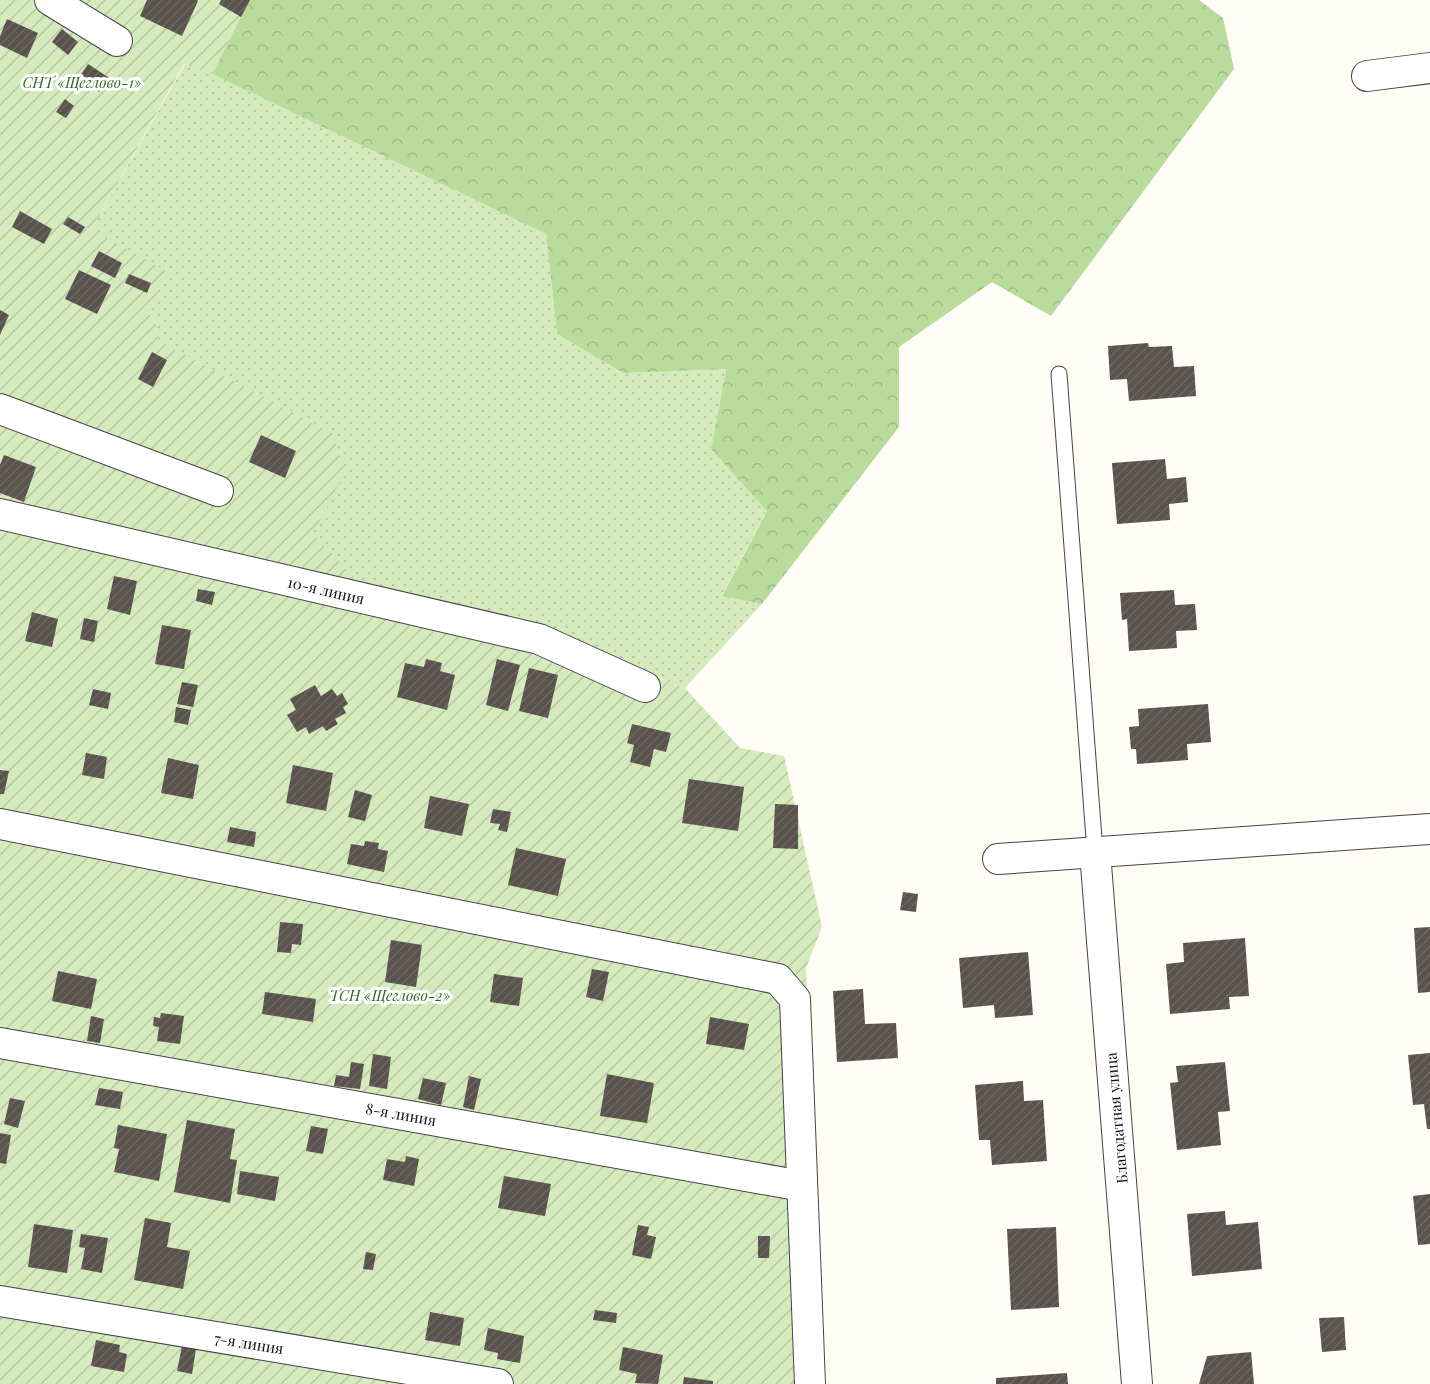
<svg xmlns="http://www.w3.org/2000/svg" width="1430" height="1384" font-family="'Playfair Display',serif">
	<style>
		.grass { fill: url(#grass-dots) }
		.forest { fill: url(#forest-crowns) }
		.garden { fill: url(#garden-furrows) }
		.building { fill: url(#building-hatch) }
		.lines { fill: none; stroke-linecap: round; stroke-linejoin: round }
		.service-casing { stroke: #444; stroke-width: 17 }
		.minor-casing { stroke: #444; stroke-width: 32 }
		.service { stroke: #fff; stroke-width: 15 }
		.minor { stroke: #fff; stroke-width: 30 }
		.labels { text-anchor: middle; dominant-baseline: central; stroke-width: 6; stroke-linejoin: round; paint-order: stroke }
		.park-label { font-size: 15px; font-style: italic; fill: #2f6b1f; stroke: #fff }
		.street-label { font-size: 15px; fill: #111; stroke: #fff }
	</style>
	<defs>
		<pattern id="grass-dots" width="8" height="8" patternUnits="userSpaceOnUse" patternTransform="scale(1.5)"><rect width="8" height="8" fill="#d5ebbd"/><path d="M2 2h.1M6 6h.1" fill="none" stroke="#b6c8a1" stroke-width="1.8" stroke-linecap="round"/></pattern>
		<pattern id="forest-crowns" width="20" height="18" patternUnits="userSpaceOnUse" patternTransform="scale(1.5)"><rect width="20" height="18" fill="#b9dc9c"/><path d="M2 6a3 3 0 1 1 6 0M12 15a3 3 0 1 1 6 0" fill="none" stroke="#9ebc85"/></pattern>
		<pattern id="garden-furrows" width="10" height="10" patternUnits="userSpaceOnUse" patternTransform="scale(1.5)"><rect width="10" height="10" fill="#d5ebbd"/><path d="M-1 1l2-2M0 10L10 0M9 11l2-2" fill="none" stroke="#b6c8a1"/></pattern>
		<pattern id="building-hatch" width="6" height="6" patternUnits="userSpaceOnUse" patternTransform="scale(1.5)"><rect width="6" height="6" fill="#5a524d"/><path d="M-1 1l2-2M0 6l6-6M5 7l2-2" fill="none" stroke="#6d6662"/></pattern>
	</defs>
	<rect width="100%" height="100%" fill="#fffdf5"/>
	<!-- grass -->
	<polygon class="grass" points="185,64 212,74 546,234 557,334 623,373 726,368 711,449 767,510 722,595 762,604 685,688 551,634 273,570 332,433 158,341 155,320 147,312 92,229"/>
	<!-- forest -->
	<polygon class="forest" points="249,0 1199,0 1223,18 1234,69 1051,316 992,282 899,347 899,427 762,604 722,596 767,511 711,449 726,369 623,373 557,334 546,234 212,74"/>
	<!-- garden -->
	<polygon class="garden" points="0,0 249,0 212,74 184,64 92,229 169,273 147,312 155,320 159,341 332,433 345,472 313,534 360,583 551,634 685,688 740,748 784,756 822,927 806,968 824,1384 0,1384"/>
	<!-- building -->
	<g class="building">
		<polygon points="147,0 197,0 198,1 182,36 140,16"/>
		<polygon points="221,0 250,0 241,17 219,4"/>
		<polygon points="7,19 38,33 27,58 0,45 0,36"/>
		<polygon points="62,29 78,42 68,55 52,42"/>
		<polygon points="88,64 108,77 99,92 78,79"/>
		<polygon points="65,99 74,106 66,118 56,112"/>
		<polygon points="20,211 52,229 44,244 12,227"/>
		<polygon points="68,217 85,227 80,234 63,224"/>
		<polygon points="99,251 122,263 115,278 91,266"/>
		<polygon points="79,270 111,285 97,314 65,299"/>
		<polygon points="129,274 151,283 147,293 125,283"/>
		<polygon points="0,310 9,315 0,335"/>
		<polygon points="1148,343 1149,347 1172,346 1174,367 1194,366 1196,396 1129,401 1127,379 1110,380 1108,346"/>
		<polygon points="152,352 167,360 153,387 138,379"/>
		<polygon points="261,435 296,451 285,478 249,462"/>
		<polygon points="4,455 36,467 24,502 0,493 0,465"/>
		<polygon points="1165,459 1167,479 1186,477 1188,502 1169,504 1170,520 1117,524 1112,463"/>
		<polygon points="114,576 137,581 130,615 107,609"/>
		<polygon points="198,589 215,592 212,605 196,601"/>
		<polygon points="1174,590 1175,605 1195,604 1197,630 1176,631 1177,648 1129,651 1127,619 1122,620 1120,593"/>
		<polygon points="32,612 58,619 52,647 25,641"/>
		<polygon points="84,618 98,621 94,642 80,639"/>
		<polygon points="162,625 191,630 184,669 155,664"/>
		<polygon points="426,659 442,663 440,671 455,675 447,710 397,697 405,663 424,667"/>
		<polygon points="497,659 520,665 508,711 486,705"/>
		<polygon points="529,668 558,675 548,718 519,711"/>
		<polygon points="182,682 198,685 193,707 177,704"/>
		<polygon points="315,685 321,696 332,689 337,696 342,693 348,704 343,707 346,713 335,719 338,724 326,731 323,726 309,734 306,727 297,732 287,715 296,710 290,699"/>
		<polygon points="93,689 111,693 108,709 89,705"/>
		<polygon points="1208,704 1211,742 1187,744 1188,760 1137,764 1136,749 1131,749 1129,727 1139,726 1138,709"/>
		<polygon points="176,707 191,710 188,725 174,722"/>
		<polygon points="632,724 671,733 666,752 654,749 650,767 630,762 634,745 627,743"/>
		<polygon points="86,753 107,757 104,779 82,775"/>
		<polygon points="168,758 199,765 193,799 161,793"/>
		<polygon points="293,765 333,773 326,811 286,803"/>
		<polygon points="0,770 9,771 4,794 0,794"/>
		<polygon points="689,779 744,787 738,831 682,823"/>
		<polygon points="355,790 372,795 365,821 348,817"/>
		<polygon points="430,796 469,804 462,836 424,828"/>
		<polygon points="775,804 798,805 798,849 773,848"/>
		<polygon points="493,809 511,812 507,832 498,830 500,824 490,823"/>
		<polygon points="230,827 256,832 254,847 227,842"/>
		<polygon points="365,841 379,843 378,849 388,851 384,872 347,864 351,844 364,846"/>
		<polygon points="516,848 566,859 558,896 508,885"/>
		<polygon points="903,892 918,894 916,912 900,910"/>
		<polygon points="280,922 303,924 301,945 292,944 291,953 277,952"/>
		<polygon points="1430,927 1430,992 1418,993 1414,928"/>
		<polygon points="1245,938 1249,996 1229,997 1230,1009 1170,1014 1166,964 1184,962 1183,943"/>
		<polygon points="391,940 422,945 416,987 385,982"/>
		<polygon points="1028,952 1033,1015 995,1018 994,1005 963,1008 959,958"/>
		<polygon points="592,969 609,972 603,1001 586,997"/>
		<polygon points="58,971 97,979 91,1009 52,1001"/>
		<polygon points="494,974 523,978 519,1006 490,1002"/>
		<polygon points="863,989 865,1024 896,1023 898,1058 837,1062 833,991"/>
		<polygon points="265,992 316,999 313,1022 262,1014"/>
		<polygon points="161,1013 184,1016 180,1044 157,1041 159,1027 153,1026 154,1017 160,1018"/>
		<polygon points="91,1016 104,1019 100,1043 87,1041"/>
		<polygon points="710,1017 749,1024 744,1050 706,1044"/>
		<polygon points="1430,1053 1430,1129 1427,1129 1424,1104 1413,1105 1408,1055"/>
		<polygon points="373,1054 391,1057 387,1089 369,1086"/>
		<polygon points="351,1062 364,1064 360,1089 334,1086 336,1075 349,1077"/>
		<polygon points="1225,1062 1230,1111 1218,1112 1221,1145 1177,1150 1170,1083 1178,1082 1176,1066"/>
		<polygon points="607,1074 654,1083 647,1123 600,1116"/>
		<polygon points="469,1076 481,1079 474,1110 463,1107"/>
		<polygon points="423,1078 446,1083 441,1105 418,1099"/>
		<polygon points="1023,1081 1024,1101 1043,1100 1047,1161 992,1165 990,1140 979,1140 975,1085"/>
		<polygon points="99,1088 123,1092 120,1109 95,1105"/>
		<polygon points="10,1098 25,1101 18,1128 4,1124"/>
		<polygon points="187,1120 235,1129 230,1159 237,1160 230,1203 174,1192"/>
		<polygon points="118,1125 167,1134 159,1181 114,1172 119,1149 114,1148"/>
		<polygon points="311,1126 328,1129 323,1154 306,1151"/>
		<polygon points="0,1133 11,1135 6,1164 0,1163"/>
		<polygon points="406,1156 419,1159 414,1186 383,1180 387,1159 405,1162"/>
		<polygon points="240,1171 279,1177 275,1201 237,1194"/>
		<polygon points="504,1176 551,1184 545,1216 498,1208"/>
		<polygon points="1430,1194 1430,1244 1418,1245 1413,1196"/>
		<polygon points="1225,1211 1226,1225 1258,1222 1262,1269 1192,1276 1187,1214"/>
		<polygon points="145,1218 171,1223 167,1247 190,1251 183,1289 134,1280"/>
		<polygon points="34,1224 73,1230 67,1273 28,1267"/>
		<polygon points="638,1225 649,1227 647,1235 656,1237 651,1259 632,1255"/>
		<polygon points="1056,1227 1059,1307 1011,1310 1007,1229"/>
		<polygon points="81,1234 108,1238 102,1273 81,1269 85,1248 79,1247"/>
		<polygon points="758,1236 770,1236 769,1258 758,1258"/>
		<polygon points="366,1252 376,1254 373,1270 363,1269"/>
		<polygon points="595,1310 617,1313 616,1323 593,1320"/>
		<polygon points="430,1312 464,1318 460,1346 425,1340"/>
		<polygon points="1344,1317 1346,1350 1322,1352 1319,1318"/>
		<polygon points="488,1328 524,1336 520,1363 497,1359 498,1353 484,1350"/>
		<polygon points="96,1340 120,1345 119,1352 127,1354 124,1372 91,1366"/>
		<polygon points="182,1346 196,1349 192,1374 177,1371"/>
		<polygon points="623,1347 663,1355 658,1384 635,1383 637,1374 619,1370"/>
		<polygon points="1251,1352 1254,1384 1199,1384 1207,1356"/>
		<polygon points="1067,1373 1068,1384 996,1384 996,1378"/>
		<polygon points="684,1377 713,1381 713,1384 683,1384"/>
	</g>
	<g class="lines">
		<defs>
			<polyline id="service" points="1059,374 1095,852"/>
			<g id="minor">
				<polyline points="50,0 117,41"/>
				<polyline points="1367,76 1430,68"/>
				<polyline points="0,409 218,491"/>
				<polyline points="0,514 539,639 645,687"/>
				<polyline points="0,824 778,979 795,999 810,1384"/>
				<polyline points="1095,852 1137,1384"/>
				<polyline points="998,859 1430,829"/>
				<polyline points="0,1043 802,1186"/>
				<polyline points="0,1301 498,1384"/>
			</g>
		</defs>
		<!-- service casing -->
		<use href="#service" class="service-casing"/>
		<!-- minor casing -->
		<use href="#minor" class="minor-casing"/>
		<!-- service -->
		<use href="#service" class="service"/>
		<!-- minor -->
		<use href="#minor" class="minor"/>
	</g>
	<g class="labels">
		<!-- park labels -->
		<g class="park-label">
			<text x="82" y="82">СНТ «Щеглово-1»</text>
			<text x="390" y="995">ТСН «Щеглово-2»</text>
		</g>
		<!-- street labels -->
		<g class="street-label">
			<text transform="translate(326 590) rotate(13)">10-я линия</text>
			<text transform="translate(401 1114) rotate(10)">8-я линия</text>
			<text transform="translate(1116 1118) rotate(-95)">Благодатная улица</text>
			<text transform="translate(249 1343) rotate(9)">7-я линия</text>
		</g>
	</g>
</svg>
